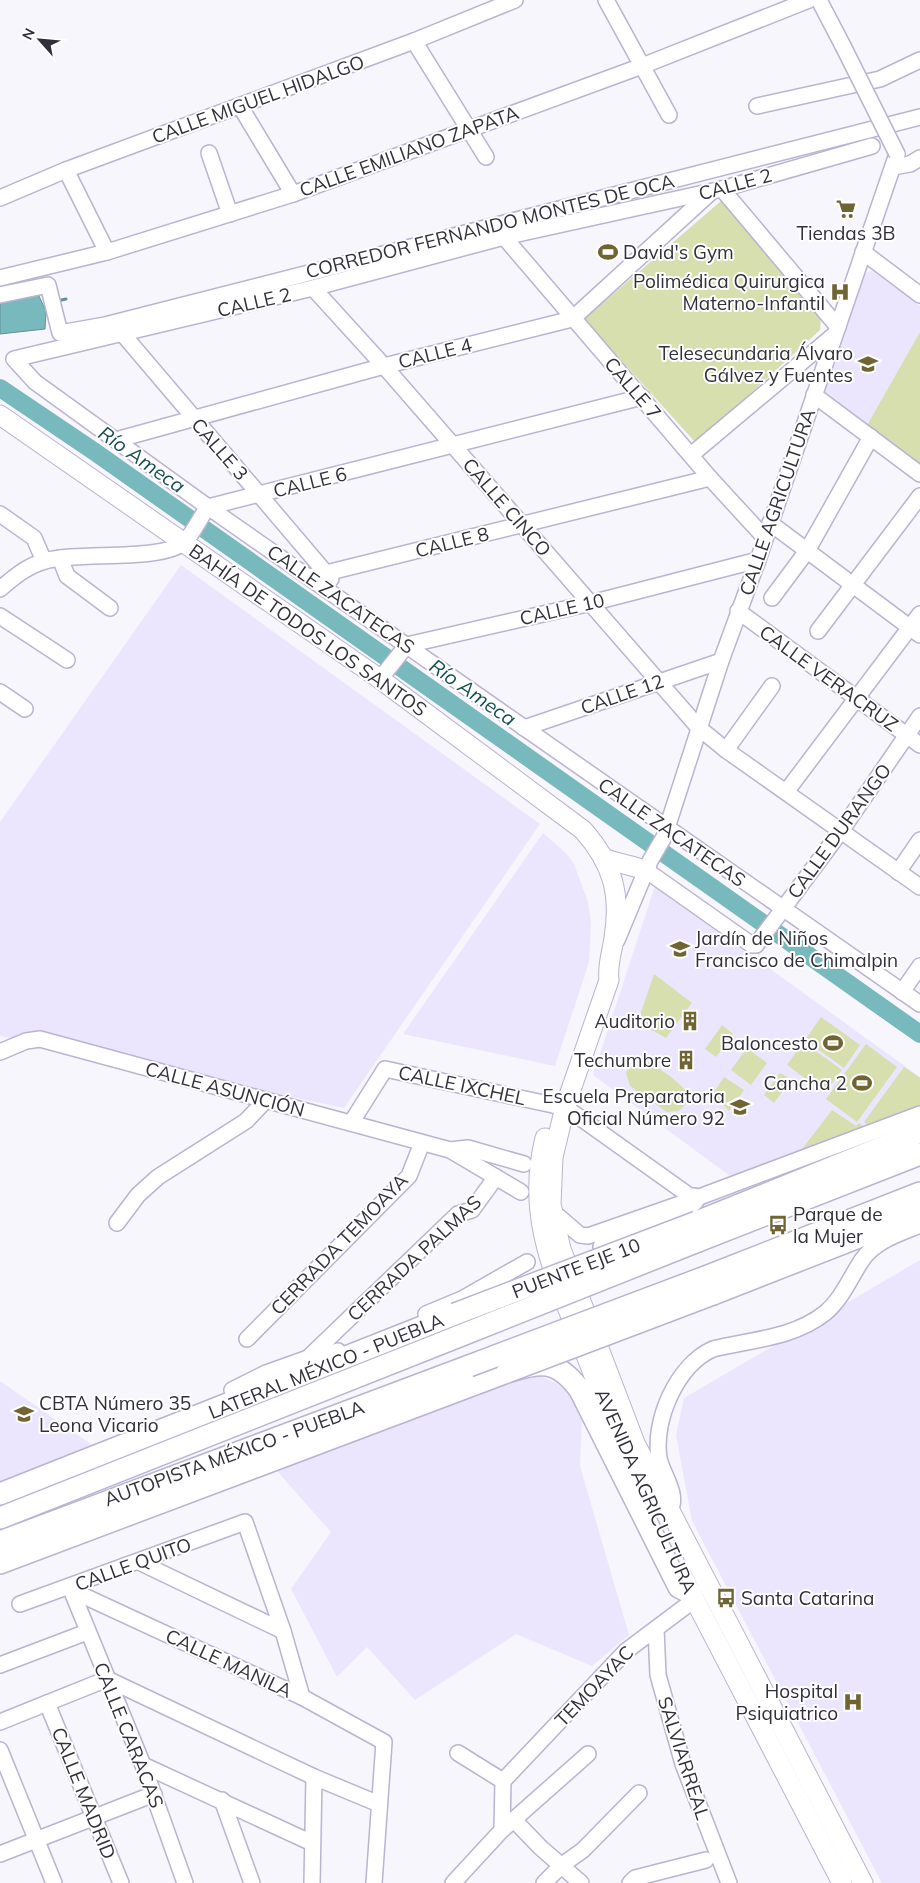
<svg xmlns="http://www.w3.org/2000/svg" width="920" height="1883" font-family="Mulish,sans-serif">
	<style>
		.built { fill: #ebe6fe }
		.green { fill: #d6dfad }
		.water { fill: #78b9be; stroke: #639097 }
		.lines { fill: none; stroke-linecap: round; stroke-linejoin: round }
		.stream { stroke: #639097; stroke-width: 3 }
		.river { stroke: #78b9be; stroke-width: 18 }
		.minor-casing { stroke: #bab3d3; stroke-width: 18 }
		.major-casing { stroke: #bab3d3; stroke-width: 21 }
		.highway-casing { stroke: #bab3d3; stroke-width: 24 }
		.minor { stroke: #fff; stroke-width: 15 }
		.major { stroke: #fff; stroke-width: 19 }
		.highway { stroke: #fff; stroke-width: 21 }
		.minor-bridge-casing { stroke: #bab3d3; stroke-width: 18; stroke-linecap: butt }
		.highway-bridge-casing { stroke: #bab3d3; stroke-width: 24; stroke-linecap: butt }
		.minor-bridge { stroke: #fff; stroke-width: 15 }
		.highway-bridge { stroke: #fff; stroke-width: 21 }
		.labels { text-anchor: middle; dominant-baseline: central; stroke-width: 4; stroke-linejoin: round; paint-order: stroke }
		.street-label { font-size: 19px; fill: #322f3c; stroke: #fff }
		.poi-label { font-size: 19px; fill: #322f3c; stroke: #fff; text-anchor: end }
		.water-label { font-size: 20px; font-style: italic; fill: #154f53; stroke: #fff }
	</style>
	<rect width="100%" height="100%" fill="#f7f6fc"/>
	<!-- built -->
	<g class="built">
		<polygon points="872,271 920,306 920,332 866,427 823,396 865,273"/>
		<polygon points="181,565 540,824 344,1108 0,1036 0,822"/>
		<polygon points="543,833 567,854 574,864 588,902 591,923 589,962 555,1066 403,1034"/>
		<polygon points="655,886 920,1077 920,1108 734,1179 593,1075"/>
		<polygon points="920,1260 920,1883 882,1883 692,1521 676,1435 684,1398"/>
		<polygon points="531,1372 556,1383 572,1395 582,1418 580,1466 629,1635 592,1666 516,1634 415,1700 367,1647 337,1677 291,1589 331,1532 277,1471 510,1376"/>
		<polygon points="0,1381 95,1447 0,1483"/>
	</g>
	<!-- green -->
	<g class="green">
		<polygon points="721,201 821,318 820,330 696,443 584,319"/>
		<polygon points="920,332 920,468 866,427"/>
		<polygon points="654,974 692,1003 666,1038 642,1024 645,1018 640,1015"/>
		<polygon points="821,1017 860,1045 844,1068 805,1040"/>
		<polygon points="722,1025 733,1034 716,1057 705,1049"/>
		<polygon points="803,1042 842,1070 825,1093 787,1065"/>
		<polygon points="866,1044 897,1067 857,1122 826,1099"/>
		<polygon points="747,1048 767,1063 751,1085 731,1070"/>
		<path d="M642 1060C652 1062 687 1086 688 1096 689 1102 683 1108 678 1111L667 1112 630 1086 626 1073C629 1066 634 1062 642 1060Z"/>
		<polygon points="904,1067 920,1078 920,1108 799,1153 832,1110 856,1126 859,1123 864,1127 867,1124 864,1122"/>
		<polygon points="780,1073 787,1077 782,1084 786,1087 774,1103 764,1095"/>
		<polygon points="724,1077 744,1090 740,1096 733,1099 733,1105 729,1111 713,1094"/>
	</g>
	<!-- water -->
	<polygon class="water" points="37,292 46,311 45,329 0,334 0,300"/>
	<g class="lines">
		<!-- stream -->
		<polyline class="stream" points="57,301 66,299"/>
		<!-- river -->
		<polyline class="river" points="0,388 95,452 920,1034"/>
		<defs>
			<g id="minor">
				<polyline points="606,0 669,115"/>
				<polyline points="819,0 843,46"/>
				<polyline points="414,41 486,157"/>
				<polyline points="240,106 293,194"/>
				<polyline points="757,106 880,79 920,60"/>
				<polyline points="872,146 722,189 504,237 313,288 14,359 35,382 208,507 920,1004"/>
				<polyline points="209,153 230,214"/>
				<polyline points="893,167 910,164 920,158"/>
				<polyline points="66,170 107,252"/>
				<polyline points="722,189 838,327"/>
				<polyline points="0,198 66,170 414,41 515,0"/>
				<polyline points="504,237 710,478 765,538"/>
				<polyline points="863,252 920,295"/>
				<polyline points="0,278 107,252 293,194 642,66 809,0"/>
				<polyline points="313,288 384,366 699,728 726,750 920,887"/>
				<polyline points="0,295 48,285 60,333 105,325 920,117"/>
				<polyline points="121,332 331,579"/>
				<polyline points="814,395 920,474"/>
				<polyline points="116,440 384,366 572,319 710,193"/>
				<polyline points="691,455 834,335"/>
				<polyline points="0,514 34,538 44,561"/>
				<polyline points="770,523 920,635"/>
				<polyline points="60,558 67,576 110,608"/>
				<polyline points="310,577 710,478"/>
				<path d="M0 589C14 577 27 566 45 561 78 551 162 562 184 542 194 533 200 517 208 507L642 397"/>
				<polyline points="772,598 807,551 871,437"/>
				<polyline points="738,611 920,745"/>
				<polyline points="0,616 67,660"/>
				<polyline points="818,631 920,496"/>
				<polyline points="380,679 407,645 591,603 758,560"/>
				<polyline points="0,692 25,709"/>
				<polyline points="524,728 721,661"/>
				<polyline points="726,750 772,686"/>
				<polyline points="786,792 920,614"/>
				<polyline points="647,871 752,945 756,945 841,831 920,716"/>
				<polyline points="898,872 920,840"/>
				<polyline points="617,940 650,861 664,837 721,661 758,560 897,154"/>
				<polyline points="902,992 920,966"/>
				<polyline points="0,1052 26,1041 40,1039 450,1150 521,1192"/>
				<polyline points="351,1123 385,1069 553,1105 565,1107 694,1199"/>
				<polyline points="450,1150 468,1148 524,1164"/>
				<polyline points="552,1211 580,1235 588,1236 694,1199 920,1114"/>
				<polyline points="117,1223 138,1195 158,1177 246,1121 266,1100"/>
				<polyline points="426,1314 462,1299 527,1262"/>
				<polyline points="247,1339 409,1176 422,1143"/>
				<polyline points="308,1358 458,1214 472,1210 496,1177"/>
				<polyline points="232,1390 266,1373 308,1358 338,1351"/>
				<path d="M670 1510C679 1494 662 1474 659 1458 653 1420 677 1365 713 1349 750 1340 794 1338 825 1313 842 1299 850 1278 862 1260 876 1240 899 1234 920 1225"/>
				<polyline points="139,1562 283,1631"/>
				<polyline points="70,1587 143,1765 185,1883"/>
				<polyline points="71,1590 302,1697 384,1742 374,1883"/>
				<polyline points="20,1604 245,1522 283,1631 302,1697"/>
				<polyline points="656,1629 658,1675 683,1764 729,1883"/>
				<polyline points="0,1665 87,1632"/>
				<polyline points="47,1703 121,1883"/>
				<polyline points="0,1722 107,1679 314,1777 379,1804"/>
				<polyline points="0,1750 54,1883"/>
				<polyline points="458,1753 503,1781"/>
				<polyline points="143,1765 312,1843"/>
				<polyline points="503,1781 626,1651 694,1600"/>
				<polyline points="222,1800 252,1883"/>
				<polyline points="514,1820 540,1847 581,1883"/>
				<polyline points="502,1830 503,1781"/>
				<polyline points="0,1854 154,1794"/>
				<polyline points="312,1883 314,1777"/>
				<polyline points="453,1883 502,1830 588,1754"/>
				<polyline points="544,1883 562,1865 583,1850 639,1793"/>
				<polyline points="630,1883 635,1878 706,1860"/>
			</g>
			<g id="major">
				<path d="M0 415 380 679 583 830C613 864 621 894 614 938 612 953 607 965 609 980L565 1107 553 1157 551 1204 561 1249 635 1443 863 1883"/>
				<path d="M603 858C618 864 633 865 647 871"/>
				<path d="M545 1138C525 1218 556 1277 584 1350 604 1402 625 1454 649 1504"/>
				<polyline points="685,1581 842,1883"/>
			</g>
			<g id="highway">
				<polyline points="697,1222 920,1132"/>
				<polyline points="698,1241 920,1154"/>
				<polyline points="604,1247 676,1216 694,1199"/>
				<polyline points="708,1276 920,1193"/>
				<polyline points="713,1294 920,1213"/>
				<polyline points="0,1494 455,1314"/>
				<polyline points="0,1518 462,1335"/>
				<polyline points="0,1542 469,1366"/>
				<path d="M0 1563 507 1372C541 1362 556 1358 580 1390L679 1587 691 1593"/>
			</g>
		</defs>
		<!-- minor casing -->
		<use href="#minor" class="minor-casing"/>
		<!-- major casing -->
		<use href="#major" class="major-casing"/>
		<!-- highway casing -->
		<use href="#highway" class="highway-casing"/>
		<!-- minor -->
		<use href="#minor" class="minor"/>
		<!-- major -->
		<use href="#major" class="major"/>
		<!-- highway -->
		<use href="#highway" class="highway"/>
		<defs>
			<polyline id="minor-bridge" points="843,46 897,154"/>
			<g id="highway-bridge">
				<polyline points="455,1314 697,1222"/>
				<polyline points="462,1335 698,1241"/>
				<polyline points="469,1366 708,1276"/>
				<polyline points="507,1372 713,1294"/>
			</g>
		</defs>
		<!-- minor-bridge casing -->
		<use href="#minor-bridge" class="minor-bridge-casing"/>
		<!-- highway-bridge casing -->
		<use href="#highway-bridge" class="highway-bridge-casing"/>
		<!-- minor-bridge -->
		<use href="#minor-bridge" class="minor-bridge"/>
		<!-- highway-bridge -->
		<use href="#highway-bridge" class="highway-bridge"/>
	</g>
	<!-- icons -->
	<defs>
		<symbol id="supermarket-bare" viewBox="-9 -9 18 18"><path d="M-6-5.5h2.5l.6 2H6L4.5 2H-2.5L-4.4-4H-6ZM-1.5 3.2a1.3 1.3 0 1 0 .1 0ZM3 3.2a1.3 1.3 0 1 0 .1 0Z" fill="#706532" stroke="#fff" stroke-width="2.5" paint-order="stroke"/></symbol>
		<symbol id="stadium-bare" viewBox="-9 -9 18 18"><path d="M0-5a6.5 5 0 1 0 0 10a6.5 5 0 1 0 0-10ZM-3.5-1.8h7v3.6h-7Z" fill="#706532" stroke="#fff" stroke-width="2.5" paint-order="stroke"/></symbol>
		<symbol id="hospital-bare" viewBox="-9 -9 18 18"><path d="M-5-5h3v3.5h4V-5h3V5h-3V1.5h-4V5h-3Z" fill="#706532" stroke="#fff" stroke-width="2.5" paint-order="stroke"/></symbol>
		<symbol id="school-bare" viewBox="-9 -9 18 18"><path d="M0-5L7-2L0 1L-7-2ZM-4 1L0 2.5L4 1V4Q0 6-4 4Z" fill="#706532" stroke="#fff" stroke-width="2.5" paint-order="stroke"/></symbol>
		<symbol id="building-bare" viewBox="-9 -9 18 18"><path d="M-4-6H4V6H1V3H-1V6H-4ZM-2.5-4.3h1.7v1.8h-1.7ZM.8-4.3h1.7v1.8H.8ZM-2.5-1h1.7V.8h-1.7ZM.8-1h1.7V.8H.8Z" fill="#706532" stroke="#fff" stroke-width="2.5" paint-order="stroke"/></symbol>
		<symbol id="university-bare" viewBox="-9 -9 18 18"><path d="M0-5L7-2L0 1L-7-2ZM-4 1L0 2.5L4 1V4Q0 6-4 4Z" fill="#706532" stroke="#fff" stroke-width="2.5" paint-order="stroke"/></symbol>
		<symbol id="bus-bare" viewBox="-9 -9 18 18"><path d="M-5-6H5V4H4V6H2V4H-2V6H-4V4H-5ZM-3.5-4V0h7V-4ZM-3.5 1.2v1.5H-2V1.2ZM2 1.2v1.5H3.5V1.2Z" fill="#706532" stroke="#fff" stroke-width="2.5" paint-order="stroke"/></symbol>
	</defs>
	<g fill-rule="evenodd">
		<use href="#supermarket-bare" x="832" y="195" width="28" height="28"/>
		<use href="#stadium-bare" x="594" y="238" width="28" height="28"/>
		<use href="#hospital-bare" x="826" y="278" width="28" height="28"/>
		<use href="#school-bare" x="854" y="350" width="28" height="28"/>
		<use href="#school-bare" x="666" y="935" width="28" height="28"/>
		<use href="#building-bare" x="676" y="1007" width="28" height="28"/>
		<use href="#stadium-bare" x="819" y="1029" width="28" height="28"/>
		<use href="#building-bare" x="672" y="1046" width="28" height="28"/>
		<use href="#stadium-bare" x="848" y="1069" width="28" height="28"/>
		<use href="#university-bare" x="726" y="1093" width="28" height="28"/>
		<use href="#bus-bare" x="764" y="1211" width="28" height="28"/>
		<use href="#university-bare" x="10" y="1400" width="28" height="28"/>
		<use href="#bus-bare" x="712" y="1584" width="28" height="28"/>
		<use href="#hospital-bare" x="839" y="1688" width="28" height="28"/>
	</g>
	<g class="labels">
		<!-- street labels -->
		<g class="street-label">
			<text transform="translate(258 99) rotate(-20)">CALLE MIGUEL HIDALGO</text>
			<text transform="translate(409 151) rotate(-20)">CALLE EMILIANO ZAPATA</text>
			<text transform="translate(735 184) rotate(-15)">CALLE 2</text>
			<text transform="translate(490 226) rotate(-14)">CORREDOR FERNANDO MONTES DE OCA</text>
			<text transform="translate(254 302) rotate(-13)">CALLE 2</text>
			<text transform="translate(435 353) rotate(-14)">CALLE 4</text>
			<text transform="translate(633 388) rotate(49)">CALLE 7</text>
			<text transform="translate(220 449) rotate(49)">CALLE 3</text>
			<text transform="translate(310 482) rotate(-14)">CALLE 6</text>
			<text transform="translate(777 502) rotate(-71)">CALLE AGRICULTURA</text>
			<text transform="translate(507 507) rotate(49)">CALLE CINCO</text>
			<text transform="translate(452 542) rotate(-14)">CALLE 8</text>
			<text transform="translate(341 599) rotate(35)">CALLE ZACATECAS</text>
			<text transform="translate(562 609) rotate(-13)">CALLE 10</text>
			<text transform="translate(308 630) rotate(35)">BAHÍA DE TODOS LOS SANTOS</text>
			<text transform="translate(829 678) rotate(36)">CALLE VERACRUZ</text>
			<text transform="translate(622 694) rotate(-19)">CALLE 12</text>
			<text transform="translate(839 831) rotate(-54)">CALLE DURANGO</text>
			<text transform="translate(672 832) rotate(35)">CALLE ZACATECAS</text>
			<text transform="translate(462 1085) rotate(12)">CALLE IXCHEL</text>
			<text transform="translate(225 1089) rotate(15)">CALLE ASUNCIÓN</text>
			<text transform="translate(339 1244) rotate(-46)">CERRADA TEMOAYA</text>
			<text transform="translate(414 1258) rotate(-43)">CERRADA PALMAS</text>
			<text transform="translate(576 1268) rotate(-21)">PUENTE EJE 10</text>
			<text transform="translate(326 1366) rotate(-22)">LATERAL MÉXICO - PUEBLA</text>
			<text transform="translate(234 1453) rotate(-20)">AUTOPISTA MÉXICO - PUEBLA</text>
			<text transform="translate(646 1491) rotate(66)">AVENIDA AGRICULTURA</text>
			<text transform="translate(133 1564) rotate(-20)">CALLE QUITO</text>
			<text transform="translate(229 1663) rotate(25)">CALLE MANILA</text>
			<text transform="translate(594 1686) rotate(-46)">TEMOAYAC</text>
			<text transform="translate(129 1735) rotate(68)">CALLE CARACAS</text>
			<text transform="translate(684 1758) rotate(72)">SALVIARREAL</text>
			<text transform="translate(84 1793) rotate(68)">CALLE MADRID</text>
		</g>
		<!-- poi labels -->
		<g class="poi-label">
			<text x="846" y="233" text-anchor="middle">Tiendas 3B</text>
			<text x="623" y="252" text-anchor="start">David's Gym</text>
			<text x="825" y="281">Polimédica Quirurgica<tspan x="825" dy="22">Materno-Infantil</tspan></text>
			<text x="853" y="353">Telesecundaria Álvaro<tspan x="853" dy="22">Gálvez y Fuentes</tspan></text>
			<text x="695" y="938" text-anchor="start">Jardín de Niños<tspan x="695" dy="22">Francisco de Chimalpin</tspan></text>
			<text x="675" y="1021">Auditorio</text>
			<text x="818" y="1043">Baloncesto</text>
			<text x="671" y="1060">Techumbre</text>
			<text x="847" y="1083">Cancha 2</text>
			<text x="725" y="1096">Escuela Preparatoria<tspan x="725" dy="22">Oficial Número 92</tspan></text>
			<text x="793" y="1214" text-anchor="start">Parque de<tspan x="793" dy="22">la Mujer</tspan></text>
			<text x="39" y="1403" text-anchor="start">CBTA Número 35<tspan x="39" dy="22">Leona Vicario</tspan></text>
			<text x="741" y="1598" text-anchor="start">Santa Catarina</text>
			<text x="838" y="1691">Hospital<tspan x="838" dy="22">Psiquiatrico</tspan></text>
		</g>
		<!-- water labels -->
		<g class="water-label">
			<text transform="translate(142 459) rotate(35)">Río Ameca</text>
			<text transform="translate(473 692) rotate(35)">Río Ameca</text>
		</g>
	</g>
	<!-- north arrow -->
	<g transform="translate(40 40) rotate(297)" stroke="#ffffff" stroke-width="4" paint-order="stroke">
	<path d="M0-4L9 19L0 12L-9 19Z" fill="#322f3c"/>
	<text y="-8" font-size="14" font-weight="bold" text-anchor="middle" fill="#322f3c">N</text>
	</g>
</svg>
